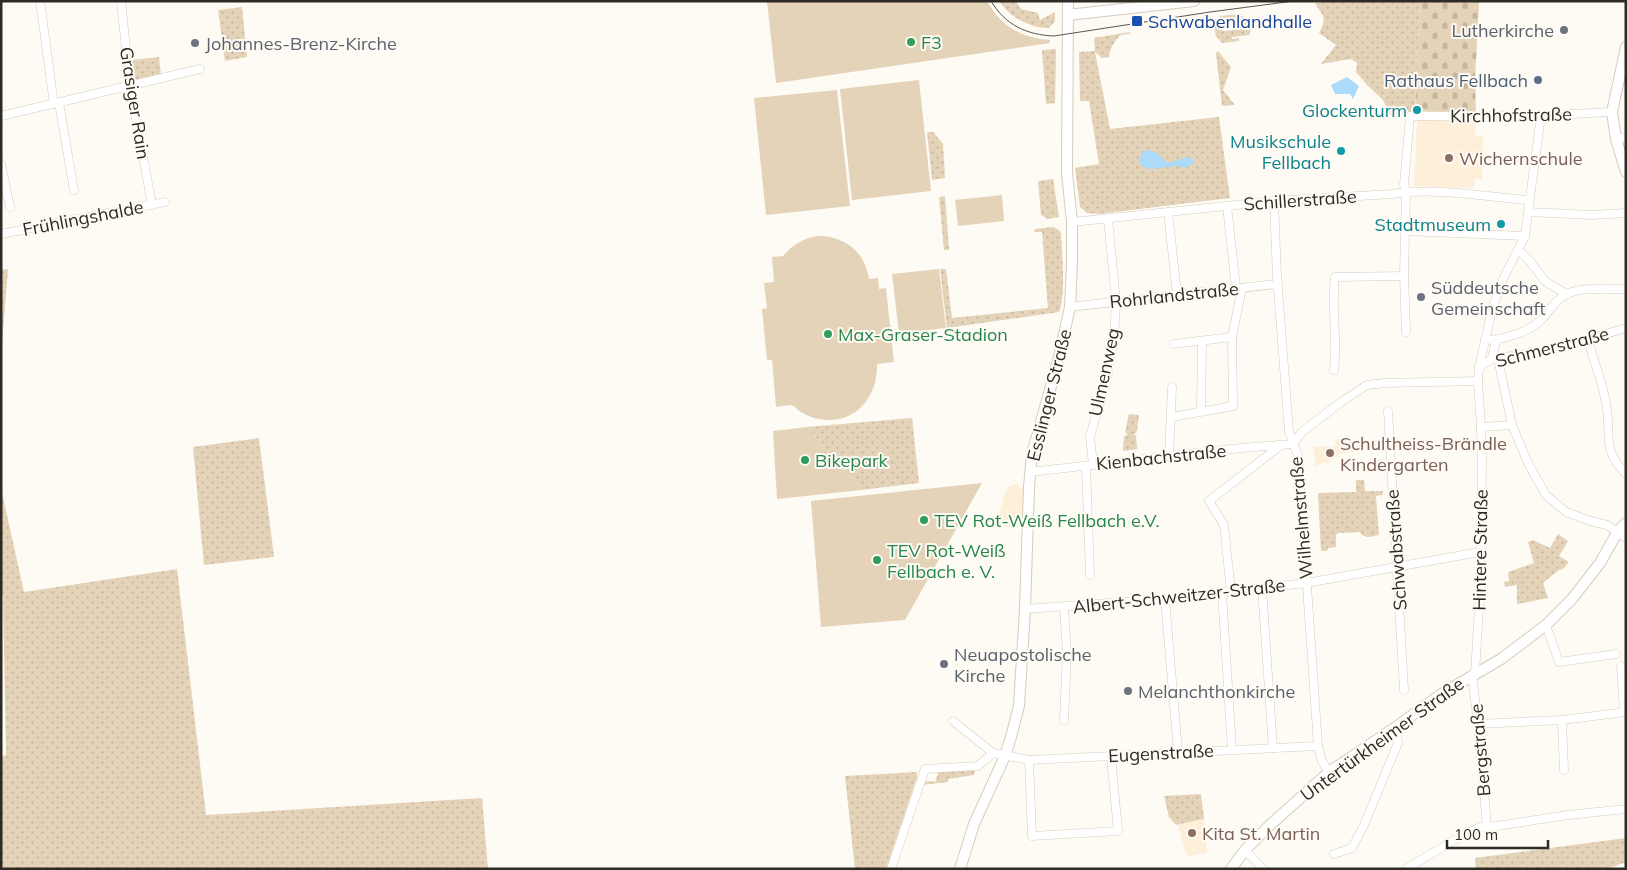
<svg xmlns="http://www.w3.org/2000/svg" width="1627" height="870" font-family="Mulish,sans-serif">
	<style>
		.built { fill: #fdefd8 }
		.green { fill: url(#green-dots) }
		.cemetery { fill: url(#cemetery-stones) }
		.pitch { fill: #e4d3b8 }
		.water { fill: #acdafb }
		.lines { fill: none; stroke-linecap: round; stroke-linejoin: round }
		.street-casing { stroke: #d5ccbc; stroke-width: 9 }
		.secondary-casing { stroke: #d5ccbc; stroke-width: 12 }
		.street { stroke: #fff; stroke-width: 8 }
		.secondary { stroke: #fff; stroke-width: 10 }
		.tram { stroke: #5a5650; stroke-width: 1 }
		.transit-dot { fill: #1a4fb4; stroke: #fefaf4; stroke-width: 2 }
		.worship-dot { fill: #6b7280; stroke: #fefaf4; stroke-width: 2 }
		.leisure-dot { fill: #2e9e5b; stroke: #fefaf4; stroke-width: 2 }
		.service-dot { fill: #5c6f8a; stroke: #fefaf4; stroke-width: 2 }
		.culture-dot { fill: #0f9aa8; stroke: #fefaf4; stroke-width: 2 }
		.education-dot { fill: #8d6e63; stroke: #fefaf4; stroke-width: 2 }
		.labels { text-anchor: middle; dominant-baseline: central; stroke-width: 4; stroke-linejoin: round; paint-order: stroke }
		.transit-label { font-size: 18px; fill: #164399; stroke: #fefaf4; text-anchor: start }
		.worship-label { font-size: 18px; fill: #5b616d; stroke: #fefaf4; text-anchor: start }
		.leisure-label { font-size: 18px; fill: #27864d; stroke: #fefaf4; text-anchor: start }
		.service-label { font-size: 18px; fill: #4e5e75; stroke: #fefaf4; text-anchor: end }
		.street-label { font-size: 18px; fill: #2e2a24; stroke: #fefaf4 }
		.culture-label { font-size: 18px; fill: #0d838f; stroke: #fefaf4; text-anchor: end }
		.education-label { font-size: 18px; fill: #785e54; stroke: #fefaf4; text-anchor: start }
	</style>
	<defs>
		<pattern id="green-dots" width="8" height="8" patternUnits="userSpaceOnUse" patternTransform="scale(1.25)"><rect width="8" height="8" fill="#e4d3b8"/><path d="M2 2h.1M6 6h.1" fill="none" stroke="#c4b59e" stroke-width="1.8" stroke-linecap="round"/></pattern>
		<pattern id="cemetery-stones" width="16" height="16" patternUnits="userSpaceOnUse" patternTransform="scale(1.25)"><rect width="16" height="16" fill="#e4d3b8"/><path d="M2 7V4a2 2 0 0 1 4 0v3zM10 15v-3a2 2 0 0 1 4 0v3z" fill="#c4b59e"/></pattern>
	</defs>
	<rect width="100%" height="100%" fill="#fefaf4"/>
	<!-- built -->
	<g class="built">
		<polygon points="1417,120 1476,122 1475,136 1483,137 1482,179 1475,179 1474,188 1414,186"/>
		<polygon points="1343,438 1343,446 1354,446 1354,452 1339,454 1327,464 1325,462 1315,466 1314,447 1335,446 1336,439"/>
		<polygon points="1014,484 1018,484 1019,488 1023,488 1022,528 1000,527 998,524 999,515 1004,495 1008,487"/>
		<polygon points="1204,819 1207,852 1187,857 1178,825"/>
	</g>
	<!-- green -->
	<g class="green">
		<path d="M999 1H1016L1021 9 1038 13 1040 20 1055 12V21L1049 28C1029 28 1011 18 999 1Z"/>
		<path d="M1339 1H1420L1415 111 1409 114 1391 116 1383 100 1367 85 1356 72 1357 63 1351 59 1321 64 1336 45 1319 33C1328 17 1323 17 1315 3Z"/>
		<polygon points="242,7 247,57 225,61 218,10"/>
		<polygon points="1240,14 1252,28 1249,35 1232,37 1232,39 1239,38 1239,41 1222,43 1216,36 1214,27 1224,31 1235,30 1237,25 1234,21 1224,21 1219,16"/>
		<path d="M1130 32V34C1127 34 1124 34 1121 35 1115 39 1109 51 1109 57L1102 58 1095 52 1110 129 1219 117 1230 198 1099 214 1087 213 1080 207 1075 168 1099 164 1089 101H1080L1079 52 1095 51 1094 38Z"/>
		<polygon points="1056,49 1055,103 1046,104 1042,50"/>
		<polygon points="1218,51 1231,67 1223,90 1235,105 1222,106 1216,53"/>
		<polygon points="159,57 161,76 135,83 132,60"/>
		<polygon points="927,132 933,132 943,144 945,178 932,180"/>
		<polygon points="1053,179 1059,217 1048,219 1041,215 1038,181"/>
		<polygon points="945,196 949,250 944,250 939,197"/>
		<path d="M1053 227 1059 230 1061 233C1062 251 1066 296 1059 312L947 328 940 269H946L952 318 1048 308 1042 232H1034L1035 229Z"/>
		<polygon points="8,269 1,357 1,270"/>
		<polygon points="1129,414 1139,415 1137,431 1134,435 1136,435 1137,449 1123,451 1124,436 1128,435 1125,432"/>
		<polygon points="912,418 919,483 861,490 807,427"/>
		<polygon points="259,438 274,557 204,565 193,447"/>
		<path d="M1356 480H1364L1365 491H1383L1382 495 1376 496 1379 535C1372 536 1364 540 1360 532L1338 533 1336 535V547L1328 548 1327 551H1321L1318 493 1356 492Z"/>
		<polygon points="1,488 24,592 177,569 206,815 482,798 488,869 1,869 1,757 6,755 3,595 1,596"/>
		<polygon points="1558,534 1568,541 1559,556 1569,562 1562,570 1560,569 1543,583 1548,598 1517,604 1517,585 1505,587 1504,582 1509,581 1508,572 1534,563 1528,542 1533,540 1550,548"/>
		<polygon points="975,768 974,775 948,779 948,782 921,785 927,781 935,782 940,769"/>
		<polygon points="917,772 917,777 886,869 855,869 845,776"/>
		<polygon points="1201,794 1204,819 1176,825 1169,817 1164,796"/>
		<polygon points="1626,838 1626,862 1607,869 1476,869 1475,858"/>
	</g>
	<!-- cemetery -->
	<polygon class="cemetery" points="1420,2 1479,2 1475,81 1476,112 1415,111"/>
	<!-- pitch -->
	<g class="pitch">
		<path d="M767 1H987C1001 27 1022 38 1050 40V43L776 83Z"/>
		<polygon points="919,80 931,191 852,200 840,89"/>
		<polygon points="837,90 850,206 766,215 754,98"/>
		<polygon points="1002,195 1004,221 958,226 955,200"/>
		<path d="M818 236C845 236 865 252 869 279L878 278 879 289 886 288 894 362 877 364C878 397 855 426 819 419 812 418 806 415 801 412 797 410 795 406 791 405 787 405 781 406 776 407L772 360H767L762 309 767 308 764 283 774 282 772 257 783 256C793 245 803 238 818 236Z"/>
		<polygon points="939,269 946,328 899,333 892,274"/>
		<polygon points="807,427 861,490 777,499 773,431"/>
		<polygon points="982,483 905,620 821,627 811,501"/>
	</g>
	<!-- water -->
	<g class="water">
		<polygon points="1347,77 1359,86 1353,99 1350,94 1335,94 1331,85"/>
		<path d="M1148 150 1157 153 1166 162C1178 163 1181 156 1192 158L1194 161 1193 164 1185 168 1178 166 1150 169 1141 166C1139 160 1140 156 1143 151Z"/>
	</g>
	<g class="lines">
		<defs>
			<g id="street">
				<polyline points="40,1 54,104"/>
				<polyline points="121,1 130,87 152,205"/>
				<polyline points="59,103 74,190"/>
				<polyline points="1,116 200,69"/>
				<polyline points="1616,139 1626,137"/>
				<polyline points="1,164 10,207"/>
				<polyline points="1274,201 1277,276 1289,432 1298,455 1318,746 1322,761 1329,772"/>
				<polyline points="1227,206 1236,288"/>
				<polyline points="1168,212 1177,294"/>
				<polyline points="1528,212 1592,215 1626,213"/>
				<path d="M1072 222 1274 201 1392 194C1432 187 1488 197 1529 200"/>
				<polyline points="1405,231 1525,236"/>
				<polyline points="1,234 165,202"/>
				<polyline points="1518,250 1528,259 1546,282 1567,294"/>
				<path d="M1070 307C1139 299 1208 291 1278 284"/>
				<polyline points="1406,332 1404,276 1406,191 1404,185 1410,116 1532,116 1612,112"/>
				<path d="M1485 340C1502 340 1527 333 1540 321 1549 313 1555 299 1567 294 1584 286 1608 290 1626 289"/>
				<path d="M1588 340C1594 362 1604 386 1607 409 1611 439 1602 449 1626 474"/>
				<polyline points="1174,344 1232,337"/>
				<polyline points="1492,359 1496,340"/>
				<polyline points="1498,359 1512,425 1528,463 1546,495 1566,512 1590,521 1607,525 1626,538"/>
				<polyline points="1479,367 1492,359 1550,350 1626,328"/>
				<path d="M1334 370C1338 339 1331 308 1335 277L1404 276"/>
				<polyline points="1201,411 1202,342"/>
				<polyline points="1388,411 1404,690"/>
				<polyline points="1172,417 1233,406 1232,337 1242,288"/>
				<polyline points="1481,427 1512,425"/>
				<polyline points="1169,456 1172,387"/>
				<polyline points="1093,465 1090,436 1106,383 1114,338 1116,301 1108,219"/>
				<polyline points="1086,466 1090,575"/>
				<polyline points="1030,472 1241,448 1293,444 1302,432 1341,402 1367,385 1385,383 1478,381"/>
				<polyline points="1262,588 1273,748"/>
				<polyline points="1231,592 1224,525 1209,501 1281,445"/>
				<polyline points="1222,593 1232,749"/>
				<polyline points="1165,599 1178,752"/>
				<polyline points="1064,607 1067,653 1064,720"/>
				<polyline points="1025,609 1165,599 1306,583 1480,552"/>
				<polyline points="1546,625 1559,662 1616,654"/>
				<polyline points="1621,666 1624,712"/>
				<polyline points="1475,673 1480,591 1482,462 1481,427 1478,381 1479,367 1493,306 1502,281 1525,236 1541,115"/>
				<polyline points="1472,675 1478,724 1487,826"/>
				<polyline points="1562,720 1564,770"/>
				<polyline points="953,721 993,753"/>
				<polyline points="1478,724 1562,720 1626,712"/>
				<polyline points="1029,760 1032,836 1118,831 1111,756"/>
				<polyline points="1245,850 1263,869"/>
				<polyline points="1334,854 1352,848 1364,825 1398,743 1396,727"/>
				<polyline points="891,869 925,769 978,766 993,753 1029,760 1318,746"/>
				<polyline points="1406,869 1456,839 1480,827 1497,826 1568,815 1626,809"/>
			</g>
			<g id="secondary">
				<polyline points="1068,15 1194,1"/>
				<polyline points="1626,47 1612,112 1616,139 1626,172"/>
				<polyline points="960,869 974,824 1005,756 1011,737 1019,706 1025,609 1029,487 1032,454 1059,357 1070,307 1072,263 1072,222 1067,173 1068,1"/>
				<polyline points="1231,869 1245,850 1269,826 1329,772 1396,727 1440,695 1501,659 1546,625 1572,599 1600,563 1618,531 1626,523"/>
			</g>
		</defs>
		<!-- street casing -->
		<use href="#street" class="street-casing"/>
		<!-- secondary casing -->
		<use href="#secondary" class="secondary-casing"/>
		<!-- street -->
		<use href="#street" class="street"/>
		<!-- secondary -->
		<use href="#secondary" class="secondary"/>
		<!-- tram -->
		<path class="tram" d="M991 1C1005 25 1027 35 1054 36L1210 12 1294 1"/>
	</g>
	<!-- markers -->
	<rect class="transit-dot" x="1131" y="15" width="12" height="12" rx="2.5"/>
	<g class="worship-dot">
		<circle cx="1564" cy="30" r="5"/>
		<circle cx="195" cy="43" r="5"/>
		<circle cx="1421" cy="297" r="5"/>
		<circle cx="944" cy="664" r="5"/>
		<circle cx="1128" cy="691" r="5"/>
	</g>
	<g class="leisure-dot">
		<circle cx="911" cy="42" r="5"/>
		<circle cx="828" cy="334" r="5"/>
		<circle cx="805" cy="460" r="5"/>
		<circle cx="924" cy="520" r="5"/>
		<circle cx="877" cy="560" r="5"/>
	</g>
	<circle class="service-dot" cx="1538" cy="80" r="5"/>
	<g class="culture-dot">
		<circle cx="1417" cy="110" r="5"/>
		<circle cx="1341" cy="151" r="5"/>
		<circle cx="1501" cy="224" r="5"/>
	</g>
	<g class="education-dot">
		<circle cx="1449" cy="158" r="5"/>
		<circle cx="1330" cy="453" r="5"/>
		<circle cx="1192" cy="833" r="5"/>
	</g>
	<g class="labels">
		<!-- transit labels -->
		<g class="transit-label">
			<text x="1148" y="21">Schwabenlandhalle</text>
		</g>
		<!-- worship labels -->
		<g class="worship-label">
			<text x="1554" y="30" text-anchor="end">Lutherkirche</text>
			<text x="205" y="43">Johannes-Brenz-Kirche</text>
			<text x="1431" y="287">Süddeutsche<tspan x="1431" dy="21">Gemeinschaft</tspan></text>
			<text x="954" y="654">Neuapostolische<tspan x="954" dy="21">Kirche</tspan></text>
			<text x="1138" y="691">Melanchthonkirche</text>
		</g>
		<!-- leisure labels -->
		<g class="leisure-label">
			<text x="921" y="42">F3</text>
			<text x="838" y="334">Max-Graser-Stadion</text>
			<text x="815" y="460">Bikepark</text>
			<text x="934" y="520">TEV Rot-Weiß Fellbach e.V.</text>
			<text x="887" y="550">TEV Rot-Weiß<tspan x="887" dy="21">Fellbach e. V.</tspan></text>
		</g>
		<!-- service labels -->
		<g class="service-label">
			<text x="1528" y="80">Rathaus Fellbach</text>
		</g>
		<!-- street labels -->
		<g class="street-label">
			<text transform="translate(135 103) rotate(81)">Grasiger Rain</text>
			<text transform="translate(1511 115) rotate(-1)">Kirchhofstraße</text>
			<text transform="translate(1300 200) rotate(-4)">Schillerstraße</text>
			<text transform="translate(83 218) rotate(-11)">Frühlingshalde</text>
			<text transform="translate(1174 295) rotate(-6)">Rohrlandstraße</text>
			<text transform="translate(1552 347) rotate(-14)">Schmerstraße</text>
			<text transform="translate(1104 372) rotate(-78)">Ulmenweg</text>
			<text transform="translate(1049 395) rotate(-76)">Esslinger Straße</text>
			<text transform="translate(1161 457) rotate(-6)">Kienbachstraße</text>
			<text transform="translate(1301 518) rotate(-95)">Wilhelmstraße</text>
			<text transform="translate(1396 550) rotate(-94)">Schwabstraße</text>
			<text transform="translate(1480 550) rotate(-89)">Hintere Straße</text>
			<text transform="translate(1179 596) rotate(-6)">Albert-Schweitzer-Straße</text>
			<text transform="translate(1382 739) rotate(-36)">Untertürkheimer Straße</text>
			<text transform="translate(1480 750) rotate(-95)">Bergstraße</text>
			<text transform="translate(1161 753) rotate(-3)">Eugenstraße</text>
		</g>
		<!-- culture labels -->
		<g class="culture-label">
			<text x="1407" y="110">Glockenturm</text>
			<text x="1331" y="141">Musikschule<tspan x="1331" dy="21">Fellbach</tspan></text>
			<text x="1491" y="224">Stadtmuseum</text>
		</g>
		<!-- education labels -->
		<g class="education-label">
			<text x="1459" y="158">Wichernschule</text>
			<text x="1340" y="443">Schultheiss-Brändle<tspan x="1340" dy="21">Kindergarten</tspan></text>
			<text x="1202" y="833">Kita St. Martin</text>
		</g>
	</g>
	<!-- border -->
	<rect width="1627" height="870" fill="none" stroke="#2e2a24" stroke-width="5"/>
	<!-- scale -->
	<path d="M1447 840v8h101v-8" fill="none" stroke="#2e2a24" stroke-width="2.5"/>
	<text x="1454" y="840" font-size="15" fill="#2e2a24" stroke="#fefaf4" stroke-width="4" paint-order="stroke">100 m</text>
</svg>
